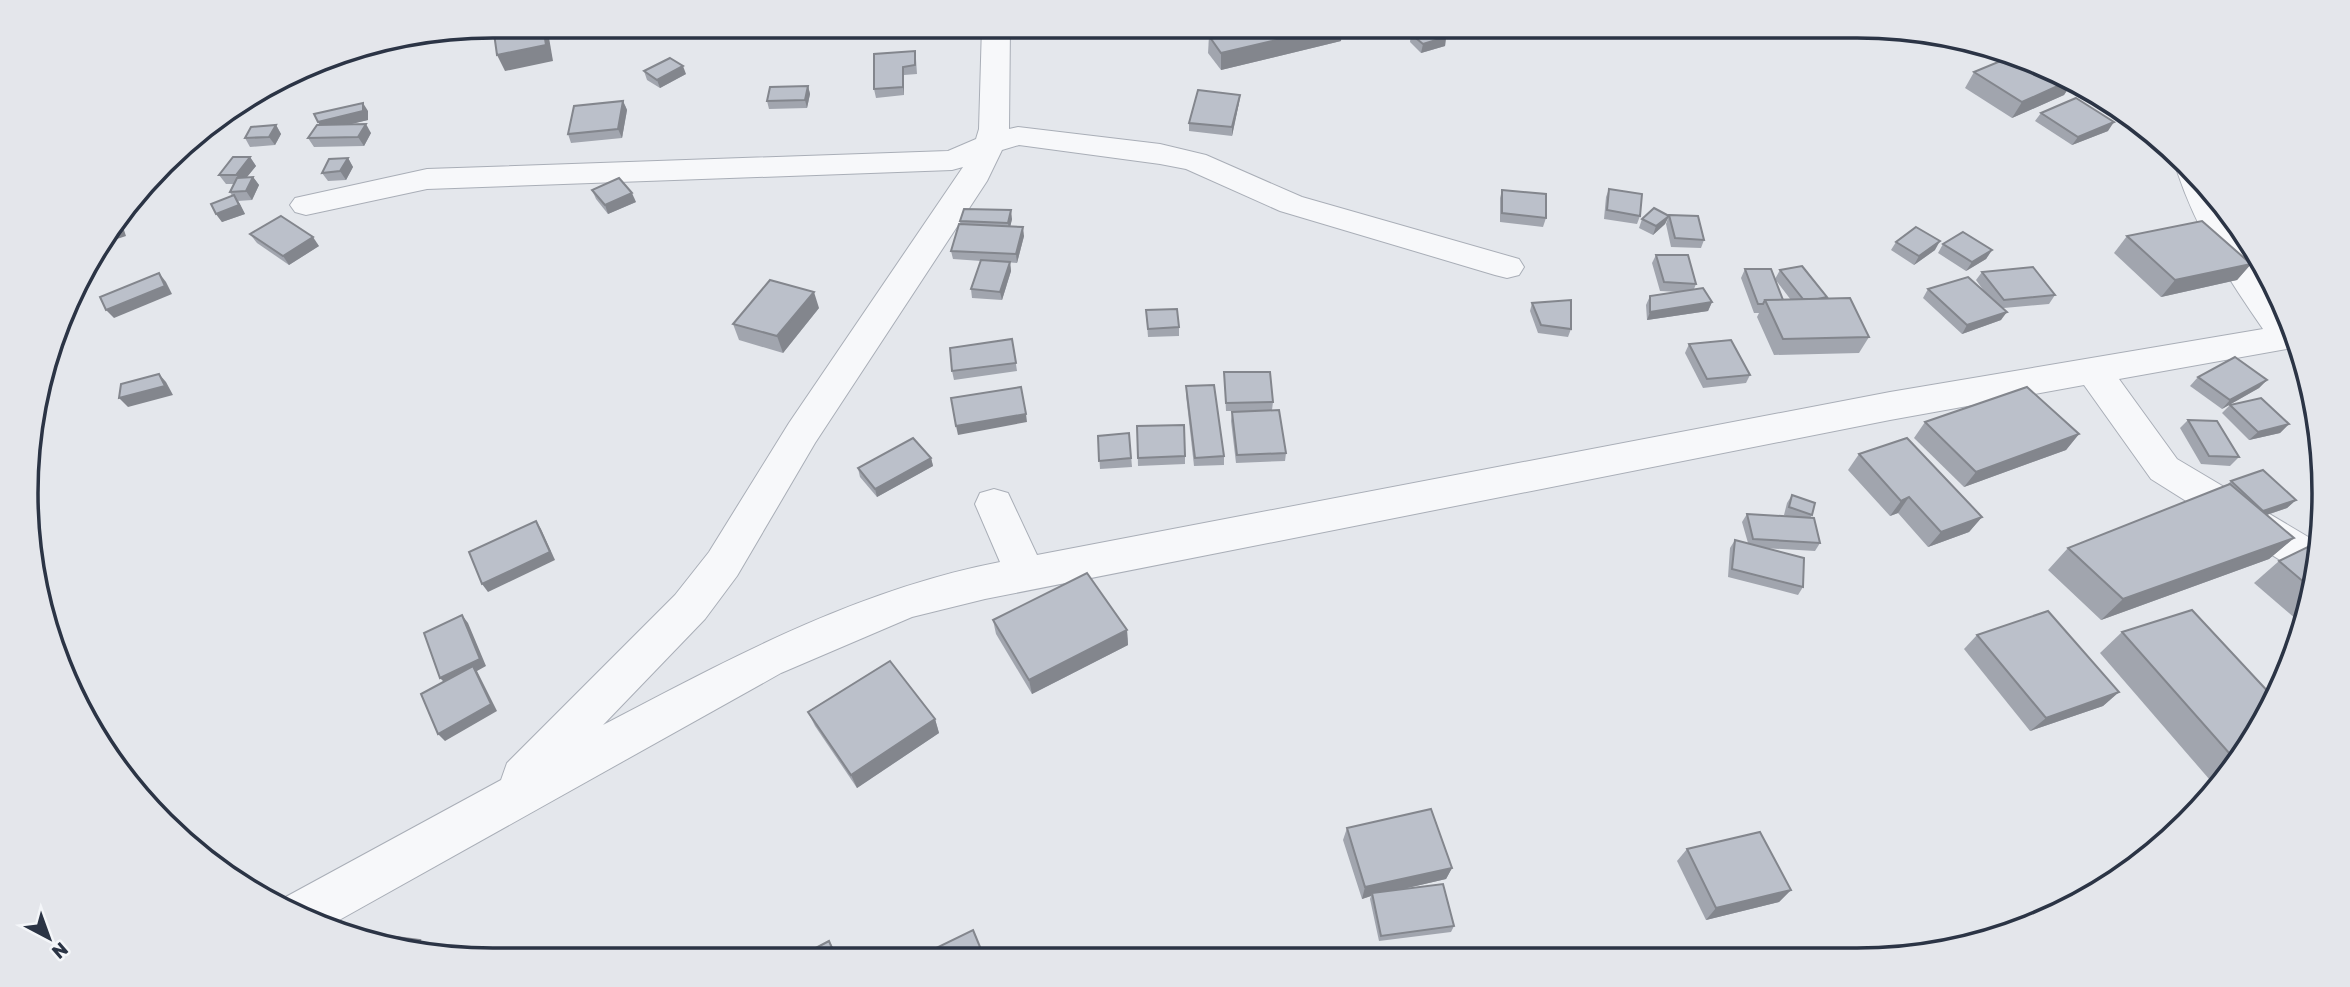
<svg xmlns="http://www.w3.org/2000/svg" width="2350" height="987" font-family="Rubik,sans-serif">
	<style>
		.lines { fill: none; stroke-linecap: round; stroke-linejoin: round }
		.street-casing { stroke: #a9aeb7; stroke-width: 2 }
		.street { fill: #f7f8fa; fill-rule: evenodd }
		.wall { fill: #a1a5ae }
		.shaded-wall { fill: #83868d }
		.building { fill: #bbc0ca; stroke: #83868d; stroke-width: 2 }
		.rim { fill: none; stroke: #2b3445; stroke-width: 3.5 }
	</style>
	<rect width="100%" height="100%" fill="#e4e7ec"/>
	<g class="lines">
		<defs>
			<path id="street" d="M982 26H1010L1009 129 1018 127 1160 144 1206 155 1302 197 1519 259 1524 267 1519 275 1507 278 1495 275 1280 211 1186 169 1160 164 1019 145 1002 150 987 181 815 443 737 576 705 619 603 725C731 658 856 590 1000 562L975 504 980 493 994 489 1008 493 1037 555 1890 392 2263 329C2227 277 2197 231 2177 171L2184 163 2218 199 2244 251 2282 305 2298 347 2119 379 2177 459 2320 544 2314 578 2304 575 2151 479 2084 385 1890 420 985 599 912 617 781 673 325 928 279 907 282 899 501 780 507 763 675 595 709 552 789 423 963 167 952 170 427 189 306 215 295 212 290 205 295 198 427 169 948 151 976 139 979 129Z"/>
		</defs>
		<!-- street casing -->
		<use href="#street" class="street-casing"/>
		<!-- street -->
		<use href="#street" class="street"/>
	</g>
	<!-- wall -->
	<g class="wall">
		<polygon points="1027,26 1069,26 1040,38"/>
		<polygon points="1411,34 1446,37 1445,46 1421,53 1410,42"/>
		<polygon points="1209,36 1341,41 1221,70 1208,53"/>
		<polygon points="874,54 916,59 917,74 904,75 904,95 876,98 874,89"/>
		<polygon points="2015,55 2073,81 2064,95 2012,118 1965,88 1974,72"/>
		<polygon points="644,71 686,74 660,88 647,80"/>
		<polygon points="808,86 810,94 807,108 769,109 767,101"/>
		<polygon points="1240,95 1239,103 1232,136 1189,131 1189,123"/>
		<polygon points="623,101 627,110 622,138 571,143 568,134"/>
		<polygon points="368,111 368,120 350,124 371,133 364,146 314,147 308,138 320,125"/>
		<polygon points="2041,113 2108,131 2072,145 2035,121"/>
		<polygon points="276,125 281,134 275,145 250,147 245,138"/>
		<polygon points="250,157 256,166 247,177 253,177 259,185 252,200 238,201 245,214 222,222 216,214 232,196 230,192 234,184 226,184 219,175"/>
		<polygon points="348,158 353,167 346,180 328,181 322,173"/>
		<polygon points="1609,189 1640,216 1637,224 1604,219 1606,197"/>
		<polygon points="592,190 636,202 608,214 596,199"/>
		<polygon points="1502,190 1546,218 1543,227 1500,222 1500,198"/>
		<polygon points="1669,215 1704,240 1701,248 1671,247 1666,224"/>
		<polygon points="1669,216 1665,224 1653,235 1639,228 1642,219"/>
		<polygon points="1012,219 1010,227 1024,236 1017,263 1005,262 1010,262 1011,271 1002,300 972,298 971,289 981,261 953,259 951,251 961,224 960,221"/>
		<polygon points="250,234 319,246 289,265 257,243"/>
		<polygon points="2127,236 2251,264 2237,280 2161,297 2114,253"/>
		<polygon points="1896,242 1935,250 1914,265 1891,250"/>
		<polygon points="1943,244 1992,250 1986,259 1966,271 1938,253"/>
		<polygon points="1656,255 1696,284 1694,289 1712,302 1708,311 1647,320 1646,305 1650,296 1679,292 1660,291 1652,263"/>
		<polygon points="1745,269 1783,300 1791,300 1775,279 1780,270 1827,297 1827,299 1869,337 1859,353 1774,355 1757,317 1759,313 1754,313 1741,278"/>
		<polygon points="1982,272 2055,295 2049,304 2004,308 2001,320 1962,334 1923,298 1928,289 1984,291 1976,280"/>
		<polygon points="1532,303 1571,329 1568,337 1538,333 1530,311"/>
		<polygon points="819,308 783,353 739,340 733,324"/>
		<polygon points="1146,310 1179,327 1179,336 1148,337"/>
		<polygon points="1012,339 1017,371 954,380 952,371"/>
		<polygon points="1689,344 1750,375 1746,383 1703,388 1685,353"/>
		<polygon points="1224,372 1273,402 1272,410 1286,453 1285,461 1236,463 1231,421 1232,412 1266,411 1226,411"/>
		<polygon points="2198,377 2267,380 2259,388 2222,409 2190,386"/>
		<polygon points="1186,386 1224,456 1224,465 1194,466 1186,395"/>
		<polygon points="2230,405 2289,424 2280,433 2249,440 2222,413"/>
		<polygon points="2188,420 2239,457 2230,466 2201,464 2180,428"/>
		<polygon points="1925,422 2079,434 2066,450 1964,487 1914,438"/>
		<polygon points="1137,426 1185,456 1185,464 1138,466"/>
		<polygon points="1129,433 1132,467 1100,469 1098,436"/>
		<polygon points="1859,454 1982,517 1969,532 1928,547 1898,513 1890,516 1848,470"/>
		<polygon points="931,458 933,466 877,497 860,477 858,468"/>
		<polygon points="2231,481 2296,500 2287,508 2267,515 2294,538 2269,559 2101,620 2048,570 2068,548 2226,486"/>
		<polygon points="1792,495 1812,515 1810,518 1820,543 1815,551 1764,548 1803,587 1798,595 1728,577 1730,548 1735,540 1748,543 1742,522 1747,514 1789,517 1784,515 1787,503"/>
		<polygon points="2320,555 2303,625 2254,583 2279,561"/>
		<polygon points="993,620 1127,630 1128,645 1032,694 996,634"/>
		<polygon points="2122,632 2245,753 2216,787 2100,653"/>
		<polygon points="1977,635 2119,692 2103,706 2030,731 1964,649"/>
		<polygon points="808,712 935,719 939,733 857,788 815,726"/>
		<polygon points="1347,828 1452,868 1446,879 1407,888 1454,926 1451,932 1379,941 1370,899 1371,896 1362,899 1343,840"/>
		<polygon points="1687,849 1791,890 1779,902 1706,920 1677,861"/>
	</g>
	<!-- shaded-wall -->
	<g class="shaded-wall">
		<polygon points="543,26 547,26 553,61 505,71 497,55"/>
		<polygon points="1046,26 1069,26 1040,38 1039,29"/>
		<polygon points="1336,26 1343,26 1341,41 1221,70 1221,53"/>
		<polygon points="1446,37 1445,46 1421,53 1423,44"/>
		<polygon points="683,66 686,74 660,88 657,80"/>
		<polygon points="903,67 904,75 904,95 903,87"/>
		<polygon points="2071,80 2073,81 2064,95 2012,118 2022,102"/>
		<polygon points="808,86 810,94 807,108 805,100"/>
		<polygon points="1240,95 1239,103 1232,136 1232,127"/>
		<polygon points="623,101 627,110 622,138 618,129"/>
		<polygon points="363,103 368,111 368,120 323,131 318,122"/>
		<polygon points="2114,122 2108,131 2072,145 2078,137"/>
		<polygon points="366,124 371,133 364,146 358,137"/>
		<polygon points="276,125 281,134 275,145 269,137"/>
		<polygon points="250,157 256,166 242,183 236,175"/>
		<polygon points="348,158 353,167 346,180 340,171"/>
		<polygon points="253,177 259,185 252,200 246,191"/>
		<polygon points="632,193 636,202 608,214 605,205"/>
		<polygon points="234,195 240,204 245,214 222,222 216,214"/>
		<polygon points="1011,210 1012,219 1009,232 1008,223"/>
		<polygon points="1669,216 1665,224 1653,235 1656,226"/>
		<polygon points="121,221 126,236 102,244 115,229"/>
		<polygon points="1023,227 1024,236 1017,263 1016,254"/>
		<polygon points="313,237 319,246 289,265 283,256"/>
		<polygon points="1940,241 1935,250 1914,265 1919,256"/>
		<polygon points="1992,250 1986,259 1966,271 1972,262"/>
		<polygon points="1010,262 1011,271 1002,300 1000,292"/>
		<polygon points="2251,264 2237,280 2161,297 2175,280"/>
		<polygon points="159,273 166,282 172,294 114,318 106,310"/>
		<polygon points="814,292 819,308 783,353 777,336"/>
		<polygon points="1712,302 1708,311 1647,320 1650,312"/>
		<polygon points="2007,312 2001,320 1962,334 1967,325"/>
		<polygon points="159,374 166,382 173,395 128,407 119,398"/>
		<polygon points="2267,380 2259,388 2222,409 2230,400"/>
		<polygon points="1026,414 1027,422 958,435 956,426"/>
		<polygon points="2289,424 2280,433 2249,440 2258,432"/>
		<polygon points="2079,434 2066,450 1964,487 1976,472"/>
		<polygon points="931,458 933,466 877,497 875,489"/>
		<polygon points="1909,497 1898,513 1890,516 1901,501"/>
		<polygon points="2296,500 2287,508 2254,519 2263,511"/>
		<polygon points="1982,517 1969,532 1928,547 1941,532"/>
		<polygon points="536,521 541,529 555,560 488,592 482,584"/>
		<polygon points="2294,538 2269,559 2101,620 2123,599"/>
		<polygon points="462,615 468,623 486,666 477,671 497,711 445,741 438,734 447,685 440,678"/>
		<polygon points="1127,630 1128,645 1032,694 1029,680"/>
		<polygon points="2119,692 2103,706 2030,731 2046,718"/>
		<polygon points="935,719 939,733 857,788 851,775"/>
		<polygon points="1452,868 1446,879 1373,896 1372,893 1371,896 1362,899 1365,887"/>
		<polygon points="1791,890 1779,902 1706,920 1716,908"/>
		<polygon points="420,940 428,945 426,950 416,948"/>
		<polygon points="829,941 836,952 839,960 837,960"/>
	</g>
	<!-- building -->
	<g class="building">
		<polygon points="493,26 543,26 546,45 497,55"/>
		<polygon points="1252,26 1336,26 1221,53 1209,36"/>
		<polygon points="1434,26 1446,37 1423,44 1411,34"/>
		<polygon points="915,51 915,65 903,67 903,87 874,89 874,54"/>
		<polygon points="2015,55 2071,80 2022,102 1974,72"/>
		<polygon points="670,58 683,66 657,80 644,71"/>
		<polygon points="808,86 805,100 767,101 770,87"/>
		<polygon points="1198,90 1240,95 1232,127 1189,123"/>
		<polygon points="2076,98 2114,122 2078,137 2041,113"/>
		<polygon points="623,101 618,129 568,134 574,106"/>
		<polygon points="363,103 363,111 318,122 314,114"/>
		<polygon points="366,124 358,137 308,138 317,125"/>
		<polygon points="276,125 269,137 245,138 251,127"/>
		<polygon points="233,157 250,157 236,175 219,175"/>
		<polygon points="348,158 340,171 322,173 329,159"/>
		<polygon points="253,177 246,191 230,192 237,178"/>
		<polygon points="619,178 632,193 605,205 592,190"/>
		<polygon points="1609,189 1642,194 1640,216 1607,210"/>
		<polygon points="1502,190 1546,194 1546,218 1502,213"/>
		<polygon points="234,195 239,205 216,214 211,204"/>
		<polygon points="1654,208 1669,216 1656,226 1642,219"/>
		<polygon points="964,209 1011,210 1008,223 960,221"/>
		<polygon points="1669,215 1698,216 1704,240 1675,238"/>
		<polygon points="281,216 313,237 283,256 250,234"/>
		<polygon points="2202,221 2251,264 2175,280 2127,236"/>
		<polygon points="959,224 1023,227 1016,254 951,251"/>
		<polygon points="1916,227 1940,241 1919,256 1896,242"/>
		<polygon points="1963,232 1992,250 1972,262 1943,244"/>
		<polygon points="1656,255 1688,255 1696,284 1664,282"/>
		<polygon points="981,260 1010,262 1000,292 971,289"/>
		<polygon points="1802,266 1827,297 1818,299 1803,299 1780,270"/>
		<polygon points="2033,267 2055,295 2004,300 1982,272"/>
		<polygon points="1745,269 1771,269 1783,300 1765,300 1763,304 1758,304"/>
		<polygon points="159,273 165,286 106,310 100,297"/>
		<polygon points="1968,277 2007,312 1967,325 1928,289"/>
		<polygon points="770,280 814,292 777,336 733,324"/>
		<polygon points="1703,288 1712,302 1650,312 1650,296"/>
		<polygon points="1850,298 1869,337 1783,339 1765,300"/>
		<polygon points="1571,300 1571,329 1541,325 1532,303"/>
		<polygon points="1177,309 1179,327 1148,329 1146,310"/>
		<polygon points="1012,339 1016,363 952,371 950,348"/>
		<polygon points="1731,340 1750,375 1707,379 1689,344"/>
		<polygon points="2235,357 2267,380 2230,400 2198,377"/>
		<polygon points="1224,372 1270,372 1273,402 1226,403"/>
		<polygon points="159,374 165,386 119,398 121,384"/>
		<polygon points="1214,385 1224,456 1195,458 1186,386"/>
		<polygon points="1021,387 1026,414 956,426 951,398"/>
		<polygon points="2027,387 2079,434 1976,472 1925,422"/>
		<polygon points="2261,398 2289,424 2258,432 2230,405"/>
		<polygon points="1279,410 1286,453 1237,455 1232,412"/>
		<polygon points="2188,420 2217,421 2239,457 2209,456"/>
		<polygon points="1184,425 1185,456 1138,458 1137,426"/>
		<polygon points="1129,433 1131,458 1099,461 1098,436"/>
		<polygon points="913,438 931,458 875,489 858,468"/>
		<polygon points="1907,438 1982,517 1941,532 1909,497 1901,501 1859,454"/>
		<polygon points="2263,470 2296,500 2263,511 2231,481"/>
		<polygon points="2230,484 2294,538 2123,599 2068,548"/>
		<polygon points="1792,495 1815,503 1812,515 1789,507"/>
		<polygon points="1747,514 1814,518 1820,543 1753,539"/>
		<polygon points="536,521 550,552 482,584 469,552"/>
		<polygon points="1735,540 1804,558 1803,587 1732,569"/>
		<polygon points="2320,541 2320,555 2312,589 2279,561"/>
		<polygon points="1087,573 1127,630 1029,680 993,620"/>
		<polygon points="2192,610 2273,697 2245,753 2237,762 2122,632"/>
		<polygon points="2048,611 2119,692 2046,718 1977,635"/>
		<polygon points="462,615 480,659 440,678 424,633"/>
		<polygon points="890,661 935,719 851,775 808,712"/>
		<polygon points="473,666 491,704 438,734 421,694"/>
		<polygon points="1431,809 1452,868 1365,887 1347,828"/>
		<polygon points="1760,832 1791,890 1716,908 1687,849"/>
		<polygon points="1443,884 1454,926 1381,936 1372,893"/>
		<polygon points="973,930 985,959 933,960 930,951"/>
		<polygon points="396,937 420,940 416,948 393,944"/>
		<polygon points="829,941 837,960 793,960"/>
	</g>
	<!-- crop -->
	<path d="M0 0H2350V987H0ZM493 38H1857A455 455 0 0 1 2312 493V493A455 455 0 0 1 1857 948H493A455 455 0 0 1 38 493V493A455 455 0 0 1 493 38Z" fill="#e4e6eb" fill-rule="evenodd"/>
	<path class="rim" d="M493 38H1857A455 455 0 0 1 2312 493V493A455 455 0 0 1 1857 948H493A455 455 0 0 1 38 493V493A455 455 0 0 1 493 38Z"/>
	<!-- north arrow -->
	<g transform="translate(49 938) rotate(139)" stroke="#f4f6f9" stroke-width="5" paint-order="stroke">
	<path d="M0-5L12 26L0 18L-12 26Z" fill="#2b3445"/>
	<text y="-10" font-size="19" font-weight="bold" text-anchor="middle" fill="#2b3445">N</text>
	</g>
</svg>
